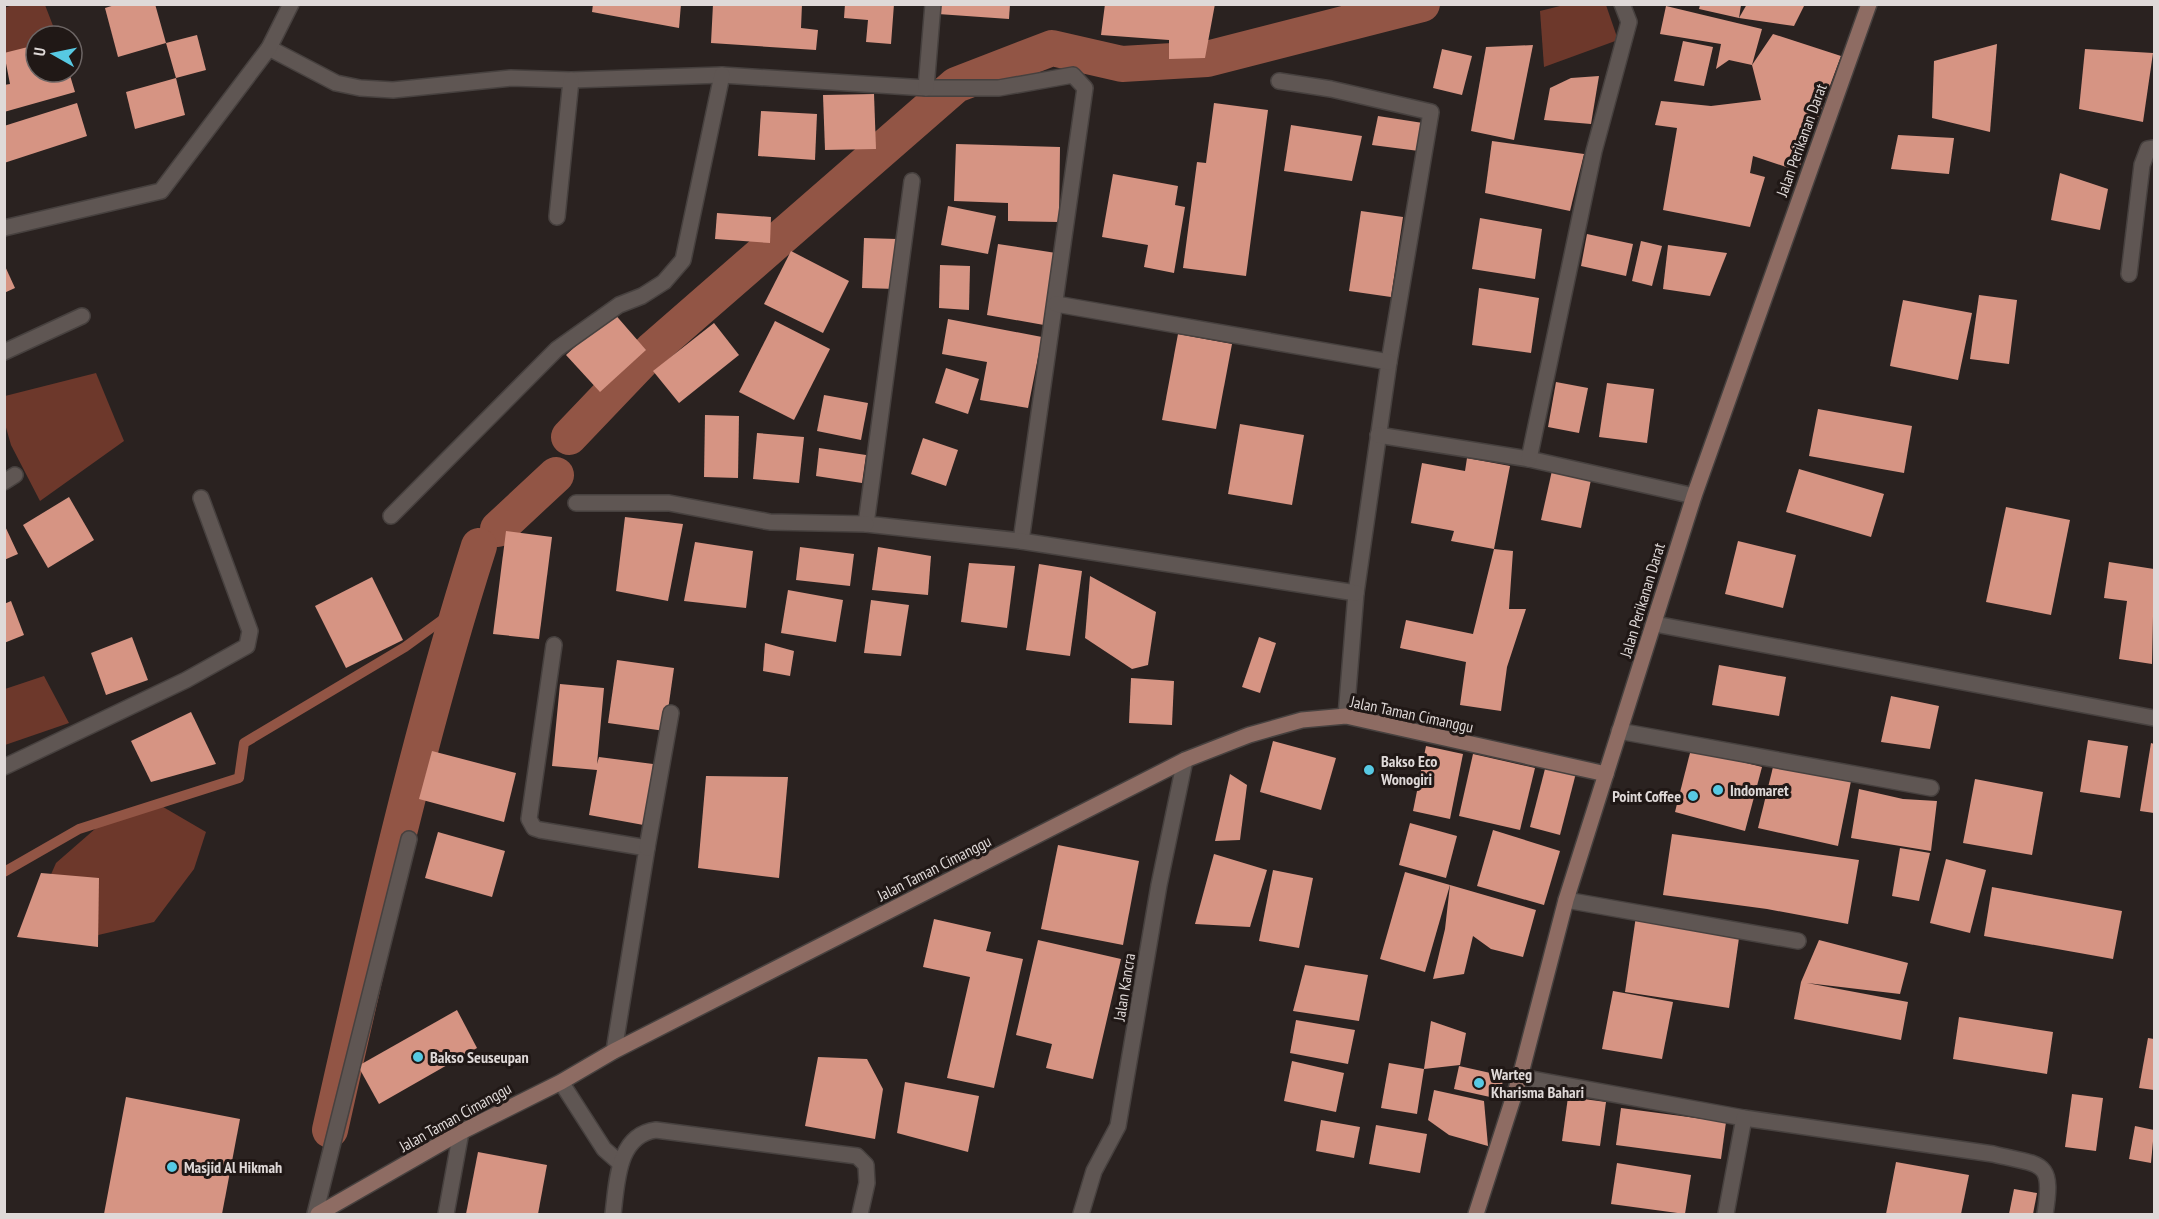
<svg xmlns="http://www.w3.org/2000/svg" width="2159" height="1219" font-family="'PT Sans Narrow',sans-serif">
	<style>
		.green { fill: #6d382b }
		.lines { fill: none; stroke-linecap: round; stroke-linejoin: round }
		.stream { stroke: #925545; stroke-width: 10 }
		.canal { stroke: #925545; stroke-width: 36 }
		.building { fill: #d69483 }
		.street-casing { stroke: #47413f; stroke-width: 18 }
		.secondary-casing { stroke: #47413f; stroke-width: 18 }
		.street { stroke: #5f5653; stroke-width: 15 }
		.secondary { stroke: #8e6c63; stroke-width: 15 }
		.poi-dot { fill: #57c9e3; stroke: #201816; stroke-width: 2 }
		.labels { text-anchor: middle; dominant-baseline: central; stroke-width: 6; stroke-linejoin: round; paint-order: stroke }
		.street-label { font-size: 16px; fill: #dfd9d8; stroke: #201816 }
		.poi-label { font-size: 16px; font-weight: bold; fill: #dfd9d8; stroke: #201816; text-anchor: start }
	</style>
	<rect width="100%" height="100%" fill="#2a2220"/>
	<!-- green -->
	<g class="green">
		<polygon points="13,5 45,5 57,36 36,36 36,60 5,64 4,8"/>
		<polygon points="1564,5 1606,5 1618,40 1544,67 1540,11"/>
		<polygon points="96,373 124,441 40,501 11,445 5,424 5,396"/>
		<polygon points="44,676 69,723 5,745 5,689"/>
		<polygon points="158,804 206,832 194,869 154,922 94,936 42,895 56,863 103,822"/>
	</g>
	<g class="lines">
		<!-- stream -->
		<polyline class="stream" points="4,872 79,829 239,778 244,743 405,647 460,607"/>
		<!-- canal -->
		<g class="canal">
			<polyline points="569,437 653,349 956,85 1052,48 1122,64 1207,59 1422,4"/>
			<polyline points="498,529 556,475"/>
			<path d="M330 1130C374 934 418 738 479 546"/>
		</g>
	</g>
	<!-- building -->
	<g class="building">
		<polygon points="118,4 155,4 166,43 118,57 105,8"/>
		<polygon points="593,4 681,4 679,28 592,12"/>
		<polygon points="713,4 802,4 801,28 818,30 816,50 711,43"/>
		<polygon points="845,4 894,4 891,44 866,42 868,20 844,18"/>
		<polygon points="939,4 1010,4 1009,19 938,14"/>
		<polygon points="1105,4 1215,4 1205,58 1169,59 1169,40 1101,35"/>
		<polygon points="1747,4 1805,4 1794,26 1739,18"/>
		<polygon points="1700,5 1741,5 1739,18 1699,9"/>
		<polygon points="1666,6 1762,29 1752,65 1729,60 1716,69 1721,44 1660,34"/>
		<polygon points="1773,34 1841,56 1798,171 1753,156 1750,173 1765,177 1750,227 1663,210 1677,128 1655,125 1661,101 1711,106 1761,100 1752,65"/>
		<polygon points="197,35 206,70 176,78 166,43"/>
		<polygon points="1683,41 1713,47 1704,86 1674,81"/>
		<polygon points="1997,44 1990,132 1932,118 1934,61"/>
		<polygon points="36,45 36,72 69,72 75,92 4,112 4,85 10,84 4,53"/>
		<polygon points="1533,45 1514,140 1471,131 1486,47"/>
		<polygon points="1442,49 1472,56 1462,95 1433,88"/>
		<polygon points="2085,49 2153,53 2143,122 2079,109"/>
		<polygon points="1599,76 1591,124 1544,120 1550,88 1571,78"/>
		<polygon points="176,78 185,115 135,129 126,92"/>
		<polygon points="874,94 876,149 825,150 823,95"/>
		<polygon points="77,103 87,136 4,163 4,126"/>
		<polygon points="1214,103 1268,110 1246,276 1183,268 1197,162 1206,163"/>
		<polygon points="761,111 817,114 815,160 758,156"/>
		<polygon points="1378,116 1423,123 1419,151 1372,145"/>
		<polygon points="1291,125 1362,136 1352,181 1284,171"/>
		<polygon points="1898,135 1954,138 1949,174 1891,169"/>
		<polygon points="1492,141 1584,154 1570,211 1485,193"/>
		<polygon points="956,144 1060,147 1059,222 1008,221 1008,203 954,201"/>
		<polygon points="2060,173 2108,189 2100,230 2051,220"/>
		<polygon points="1113,174 1178,186 1175,205 1185,207 1174,273 1144,267 1148,245 1102,237"/>
		<polygon points="948,206 996,216 988,254 941,245"/>
		<polygon points="1361,211 1403,217 1391,297 1349,291"/>
		<polygon points="717,213 771,217 770,243 715,239"/>
		<polygon points="1480,218 1542,229 1535,279 1472,269"/>
		<polygon points="1587,234 1633,244 1626,276 1581,266"/>
		<polygon points="864,238 897,239 896,289 862,288"/>
		<polygon points="1641,241 1662,246 1652,286 1632,281"/>
		<polygon points="998,244 1056,253 1044,325 987,315"/>
		<polygon points="1668,245 1727,253 1710,296 1663,289"/>
		<polygon points="791,251 849,281 823,333 764,304"/>
		<polygon points="4,264 15,288 4,293"/>
		<polygon points="940,265 970,266 969,310 939,308"/>
		<polygon points="1479,288 1539,298 1531,353 1472,345"/>
		<polygon points="1979,295 2017,300 2009,364 1970,359"/>
		<polygon points="1903,300 1972,313 1958,380 1890,366"/>
		<polygon points="613,312 646,350 600,392 566,355"/>
		<polygon points="948,319 1042,337 1028,408 980,400 987,362 942,354"/>
		<polygon points="775,321 830,349 794,420 739,392"/>
		<polygon points="714,323 739,355 679,403 653,371"/>
		<polygon points="1178,334 1232,344 1216,429 1162,420"/>
		<polygon points="946,368 979,379 968,414 935,403"/>
		<polygon points="1556,382 1588,388 1579,433 1548,427"/>
		<polygon points="1607,383 1654,389 1647,443 1599,437"/>
		<polygon points="824,395 868,403 861,440 817,431"/>
		<polygon points="1818,409 1912,426 1904,473 1809,456"/>
		<polygon points="705,415 739,416 738,478 704,477"/>
		<polygon points="1240,424 1304,435 1292,505 1228,494"/>
		<polygon points="757,433 804,437 799,483 753,479"/>
		<polygon points="923,438 958,450 946,486 911,474"/>
		<polygon points="819,448 866,455 862,483 816,476"/>
		<polygon points="1467,458 1510,466 1494,549 1513,551 1509,609 1526,609 1507,667 1501,711 1460,705 1466,662 1400,648 1406,620 1473,634 1494,549 1451,541 1454,531 1411,523 1422,463 1465,471"/>
		<polygon points="1553,466 1592,475 1581,528 1541,520"/>
		<polygon points="1799,469 1884,494 1871,537 1786,512"/>
		<polygon points="69,497 94,540 48,568 23,525"/>
		<polygon points="2006,507 2070,520 2051,615 1986,602"/>
		<polygon points="625,517 683,524 668,601 616,591"/>
		<polygon points="4,524 18,554 4,560"/>
		<polygon points="506,531 552,537 539,639 493,634"/>
		<polygon points="1738,541 1796,555 1783,608 1725,594"/>
		<polygon points="695,542 753,551 746,608 684,601"/>
		<polygon points="800,547 854,554 850,586 796,580"/>
		<polygon points="878,547 931,556 928,595 872,590"/>
		<polygon points="2109,562 2154,569 2152,664 2119,659 2127,601 2104,598"/>
		<polygon points="969,563 1015,566 1007,628 961,622"/>
		<polygon points="1039,564 1082,571 1070,656 1026,650"/>
		<polygon points="1090,576 1156,612 1148,665 1132,669 1085,638"/>
		<polygon points="372,577 403,640 346,668 315,606"/>
		<polygon points="788,590 843,600 836,642 781,633"/>
		<polygon points="871,600 909,605 901,656 864,653"/>
		<polygon points="11,601 24,635 4,643 4,604"/>
		<polygon points="132,637 148,680 106,695 91,653"/>
		<polygon points="1259,637 1276,643 1260,693 1242,687"/>
		<polygon points="765,643 794,651 790,676 763,671"/>
		<polygon points="617,660 674,668 665,731 608,723"/>
		<polygon points="1719,665 1786,677 1779,716 1712,705"/>
		<polygon points="1131,678 1174,681 1172,725 1129,723"/>
		<polygon points="560,684 604,688 597,764 599,757 653,764 649,826 589,815 597,770 552,766"/>
		<polygon points="1891,696 1939,706 1930,749 1881,742"/>
		<polygon points="191,712 216,764 151,782 131,741"/>
		<polygon points="2088,740 2128,746 2120,798 2080,792"/>
		<polygon points="1273,741 1336,758 1321,810 1260,792"/>
		<polygon points="2151,743 2154,744 2154,813 2140,811"/>
		<polygon points="1426,746 1463,754 1450,819 1413,811"/>
		<polygon points="1691,749 1762,767 1745,831 1675,812"/>
		<polygon points="432,751 516,773 504,822 419,799"/>
		<polygon points="1473,754 1535,768 1520,830 1459,816"/>
		<polygon points="1774,763 1851,781 1838,846 1758,828"/>
		<polygon points="1546,765 1576,773 1560,835 1530,827"/>
		<polygon points="1230,774 1247,785 1240,840 1215,841"/>
		<polygon points="706,776 788,777 779,878 698,868"/>
		<polygon points="1975,779 2043,792 2032,855 1963,843"/>
		<polygon points="1859,789 1903,799 1937,801 1931,851 1851,838"/>
		<polygon points="1410,823 1457,836 1446,878 1399,865"/>
		<polygon points="1493,830 1560,851 1544,905 1477,886"/>
		<polygon points="438,832 505,851 492,897 425,878"/>
		<polygon points="1672,834 1859,860 1848,924 1767,909 1663,895"/>
		<polygon points="1058,845 1139,861 1123,945 1041,929"/>
		<polygon points="1900,848 1930,853 1919,901 1892,896"/>
		<polygon points="1214,854 1267,870 1250,927 1195,924"/>
		<polygon points="1946,859 1986,870 1970,933 1930,923"/>
		<polygon points="1273,870 1313,878 1299,948 1259,941"/>
		<polygon points="1405,872 1450,885 1425,972 1380,959"/>
		<polygon points="41,873 99,878 98,947 17,937"/>
		<polygon points="1450,885 1536,910 1523,957 1491,949 1473,936 1464,974 1433,979 1445,929"/>
		<polygon points="1992,887 2122,911 2113,959 1984,936"/>
		<polygon points="1636,916 1740,931 1729,1008 1625,992"/>
		<polygon points="934,919 991,932 986,951 1023,959 994,1088 947,1078 970,977 923,967"/>
		<polygon points="1038,940 1121,959 1093,1079 1046,1068 1052,1044 1016,1035"/>
		<polygon points="1819,940 1908,963 1900,994 1807,983 1908,1002 1901,1040 1794,1019 1801,982"/>
		<polygon points="1305,965 1368,975 1359,1021 1293,1011"/>
		<polygon points="1613,991 1673,1002 1662,1059 1602,1049"/>
		<polygon points="457,1010 477,1048 379,1104 358,1066"/>
		<polygon points="1959,1017 2053,1032 2047,1074 1953,1059"/>
		<polygon points="1296,1020 1355,1030 1348,1064 1290,1053"/>
		<polygon points="1431,1021 1466,1033 1460,1065 1424,1069"/>
		<polygon points="2148,1038 2154,1039 2154,1090 2139,1088"/>
		<polygon points="818,1057 867,1059 883,1089 875,1139 805,1126"/>
		<polygon points="1292,1061 1344,1073 1336,1112 1284,1101"/>
		<polygon points="1389,1063 1424,1069 1417,1114 1381,1108"/>
		<polygon points="1459,1066 1504,1076 1499,1099 1454,1089"/>
		<polygon points="905,1082 979,1096 968,1152 897,1133"/>
		<polygon points="1434,1090 1484,1101 1488,1146 1449,1135 1428,1120"/>
		<polygon points="2072,1094 2103,1098 2096,1151 2065,1147"/>
		<polygon points="126,1097 240,1119 222,1214 104,1214"/>
		<polygon points="1568,1097 1606,1102 1600,1146 1562,1141"/>
		<polygon points="1621,1108 1726,1122 1721,1159 1616,1145"/>
		<polygon points="1321,1120 1360,1127 1354,1158 1316,1151"/>
		<polygon points="1376,1125 1427,1134 1420,1173 1369,1164"/>
		<polygon points="2135,1126 2154,1130 2151,1163 2129,1159"/>
		<polygon points="478,1152 547,1165 538,1214 466,1214"/>
		<polygon points="1896,1162 1969,1175 1961,1214 1886,1214"/>
		<polygon points="1617,1163 1691,1175 1685,1214 1611,1204"/>
		<polygon points="2014,1189 2037,1193 2033,1214 2009,1214"/>
	</g>
	<g class="lines">
		<defs>
			<g id="street">
				<polyline points="269,48 336,83 360,88 393,90 511,78 571,80 722,75 926,88 999,88 1073,75 1085,88 1021,541"/>
				<polyline points="1279,81 1331,89 1431,112 1389,362 1356,593 1346,716"/>
				<polyline points="926,88 933,4"/>
				<polyline points="912,181 866,524 1021,541 1356,593"/>
				<polyline points="557,217 571,80"/>
				<polyline points="4,228 161,191 269,48 291,4"/>
				<polyline points="2129,274 2142,165 2148,149 2154,148"/>
				<polyline points="1056,304 1389,362"/>
				<polyline points="4,352 82,316"/>
				<polyline points="1378,435 1529,459 1694,496"/>
				<polyline points="1529,459 1594,151 1629,22 1622,4"/>
				<polyline points="4,482 15,475"/>
				<polyline points="576,503 669,503 770,522 866,524"/>
				<polyline points="391,516 557,349 619,305 642,296 664,282 683,260 722,75"/>
				<polyline points="1655,624 2154,718"/>
				<polyline points="554,645 529,819 534,828 540,830 647,848 614,1051"/>
				<polyline points="1619,731 1931,788"/>
				<polyline points="4,767 186,680 247,646 250,631 201,498"/>
				<polyline points="647,848 671,713"/>
				<polyline points="1566,900 1798,941"/>
				<path d="M1520 1077 1744 1118 1993 1154C2042 1166 2054 1159 2045 1214"/>
				<polyline points="561,1082 604,1149 620,1163"/>
				<polyline points="315,1214 409,839"/>
				<polyline points="446,1214 461,1132"/>
				<path d="M613 1214C617 1183 617 1135 656 1130L857 1156 866 1165 867 1183 860 1214"/>
				<polyline points="1081,1214 1094,1171 1118,1126 1159,885 1185,760"/>
				<polyline points="1726,1214 1744,1118"/>
			</g>
			<g id="secondary">
				<polyline points="318,1214 461,1132 561,1082 614,1051 1185,760 1249,735 1302,720 1346,716 1606,774"/>
				<polyline points="1476,1214 1520,1077 1566,900 1694,496 1869,4"/>
			</g>
		</defs>
		<!-- street casing -->
		<use href="#street" class="street-casing"/>
		<!-- secondary casing -->
		<use href="#secondary" class="secondary-casing"/>
		<!-- street -->
		<use href="#street" class="street"/>
		<!-- secondary -->
		<use href="#secondary" class="secondary"/>
	</g>
	<!-- markers -->
	<g class="poi-dot">
		<circle cx="1369" cy="770" r="6"/>
		<circle cx="1718" cy="790" r="6"/>
		<circle cx="1693" cy="796" r="6"/>
		<circle cx="418" cy="1057" r="6"/>
		<circle cx="1479" cy="1083" r="6"/>
		<circle cx="172" cy="1167" r="6"/>
	</g>
	<g class="labels">
		<!-- street labels -->
		<g class="street-label">
			<text transform="translate(1801 140) rotate(-70)">Jalan Perikanan Darat</text>
			<text transform="translate(1642 600) rotate(-73)">Jalan Perikanan Darat</text>
			<text transform="translate(1412 714) rotate(12)">Jalan Taman Cimanggu</text>
			<text transform="translate(934 868) rotate(-27)">Jalan Taman Cimanggu</text>
			<text transform="translate(1124 987) rotate(-81)">Jalan Kancra</text>
			<text transform="translate(455 1117) rotate(-29)">Jalan Taman Cimanggu</text>
		</g>
		<!-- poi labels -->
		<g class="poi-label">
			<text x="1381" y="761">Bakso Eco<tspan x="1381" dy="18">Wonogiri</tspan></text>
			<text x="1730" y="790">Indomaret</text>
			<text x="1681" y="796" text-anchor="end">Point Coffee</text>
			<text x="430" y="1057">Bakso Seuseupan</text>
			<text x="1491" y="1074">Warteg<tspan x="1491" dy="18">Kharisma Bahari</tspan></text>
			<text x="184" y="1167">Masjid Al Hikmah</text>
		</g>
	</g>
	<!-- border -->
	<rect width="2159" height="1219" fill="none" stroke="#dfd9d8" stroke-width="12"/>
	<!-- north arrow -->
	<g transform="translate(54 54) rotate(279)"><circle r="28" fill="#201816" stroke="#6c6564" stroke-width="1.5"/>
	<path d="M0-4.5L10 22L0 15L-10 22Z" fill="#57c9e3"/>
	<text y="-9" font-size="16" font-weight="bold" text-anchor="middle" fill="#dfd9d8">U</text>
	</g>
</svg>
